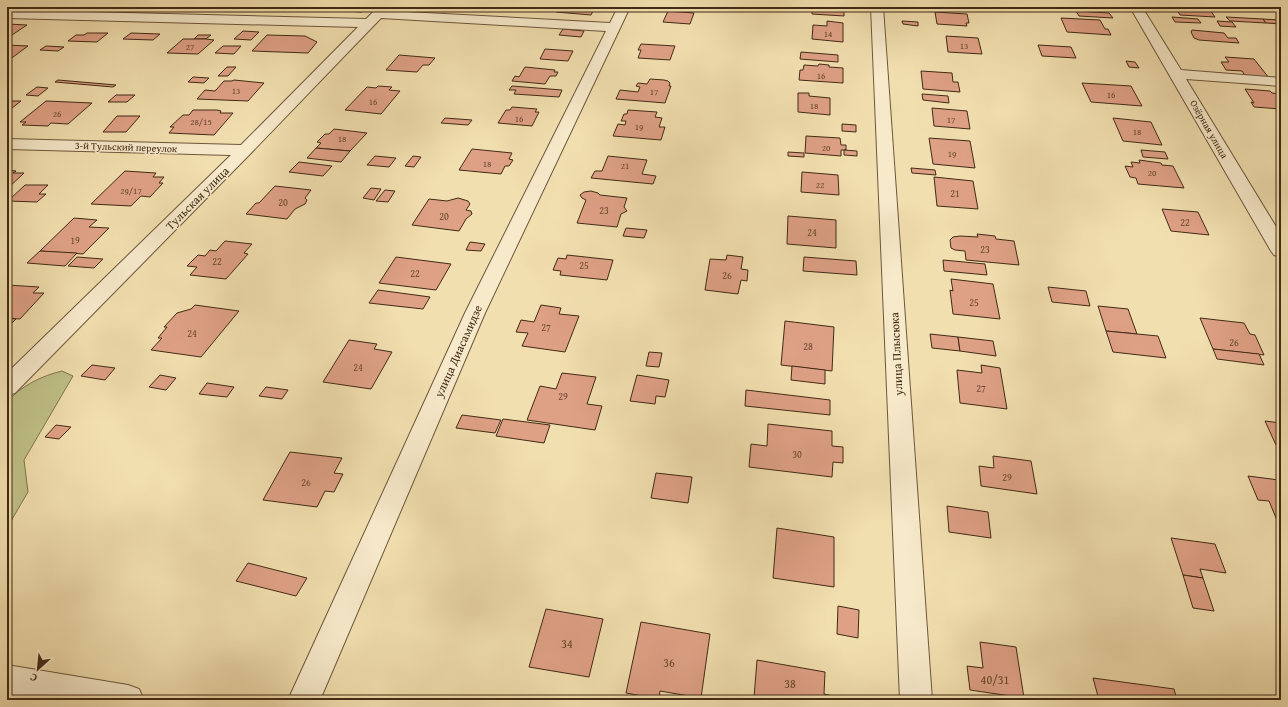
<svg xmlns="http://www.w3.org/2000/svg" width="1288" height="707" font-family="'Gentium Book Plus',serif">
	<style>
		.green { fill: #bfc087; stroke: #80754e }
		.building { fill: #dfa186; stroke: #412a14 }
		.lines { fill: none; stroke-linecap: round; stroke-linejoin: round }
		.minor-casing { stroke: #6d573b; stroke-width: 2 }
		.minor { fill: #f7eacb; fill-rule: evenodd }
		.labels { text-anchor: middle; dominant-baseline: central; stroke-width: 3; stroke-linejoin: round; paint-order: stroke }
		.far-number-label { font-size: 9px; fill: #684830 }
		.far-street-label { font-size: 10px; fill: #412a14; stroke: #f7eacb }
		.number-label { font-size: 10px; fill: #684830 }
		.street-label { font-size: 12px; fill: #412a14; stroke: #f7eacb }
		.near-number-label { font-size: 12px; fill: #684830 }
	</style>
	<rect width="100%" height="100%" fill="#f2dfaf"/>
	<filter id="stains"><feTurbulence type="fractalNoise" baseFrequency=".005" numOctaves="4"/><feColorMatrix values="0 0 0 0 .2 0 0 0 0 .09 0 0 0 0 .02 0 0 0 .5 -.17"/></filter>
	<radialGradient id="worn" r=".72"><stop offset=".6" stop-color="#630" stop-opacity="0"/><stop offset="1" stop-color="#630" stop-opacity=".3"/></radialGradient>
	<!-- green -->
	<path class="green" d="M62 371 73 376 24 460 28 492 11 521 7 538V402C21 386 41 376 62 371Z"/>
	<!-- building -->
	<g class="building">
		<polygon points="327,7 366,7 362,12 345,11 347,9 326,9"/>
		<polygon points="429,7 461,7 459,9 449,8 447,11 427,9"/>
		<polygon points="559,7 595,7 591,15 556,12"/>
		<polygon points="812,7 844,7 844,16 812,14"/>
		<polygon points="1175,7 1208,7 1215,17 1180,15"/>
		<polygon points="668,11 694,13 690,24 663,22"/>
		<polygon points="1076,11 1109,13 1113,18 1079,16"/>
		<polygon points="935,12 967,14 969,23 966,23 967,26 937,24"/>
		<polygon points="1172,17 1198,19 1201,23 1175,22"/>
		<polygon points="1226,17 1263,19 1266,23 1230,21"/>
		<polygon points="1061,18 1100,20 1105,29 1108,29 1111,35 1067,32"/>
		<polygon points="1263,19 1279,20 1281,24 1266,23"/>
		<polygon points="827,21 843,23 843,42 812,39 813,25 827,26"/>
		<polygon points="902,21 918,22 918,26 903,24"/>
		<polygon points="1217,21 1232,22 1236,27 1220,26"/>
		<polygon points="7,24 27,25 12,35 7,35"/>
		<polygon points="563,29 584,31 581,37 559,35"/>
		<polygon points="1192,30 1224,33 1228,38 1236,38 1239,43 1199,40 1194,38 1191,32"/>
		<polygon points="243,31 259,32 251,40 234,39"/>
		<polygon points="87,33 108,33 97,42 68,41 76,35 84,35"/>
		<polygon points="131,33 160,34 153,40 123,39"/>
		<polygon points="198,35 211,35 206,39 194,39"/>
		<polygon points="267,35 305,36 317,42 308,53 252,51"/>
		<polygon points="946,36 978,38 982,54 948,52"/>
		<polygon points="183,39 206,39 214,40 198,54 167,53"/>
		<polygon points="641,44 675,46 670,60 638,58 641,50 638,50"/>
		<polygon points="7,45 28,46 9,60 7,60"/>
		<polygon points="1038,45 1071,47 1076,58 1042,56"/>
		<polygon points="46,46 64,47 58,51 40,50"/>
		<polygon points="223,46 241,46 234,54 215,53"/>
		<polygon points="545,49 573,51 568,61 540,59"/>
		<polygon points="801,52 838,55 838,62 800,59"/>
		<polygon points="399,55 435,58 429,65 423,65 417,72 386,70"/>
		<polygon points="1225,57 1254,59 1269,78 1246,77 1242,71 1226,70 1221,62 1229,62"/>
		<polygon points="1126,61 1135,62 1139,68 1129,67"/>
		<polygon points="819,64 829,65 829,67 843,68 843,83 799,80 800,70 803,70 804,65 818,66"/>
		<polygon points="227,67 236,67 228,76 218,76"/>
		<polygon points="525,67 555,70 554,72 558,72 556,76 550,76 545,84 512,81 515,76 519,77"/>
		<polygon points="921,71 952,73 953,82 958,82 960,92 923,89"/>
		<polygon points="193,77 209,78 204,83 188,82"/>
		<polygon points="650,79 664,80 668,81 670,83 669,86 671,86 665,103 616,99 620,90 638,92 640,87 636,86 638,83 647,84"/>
		<polygon points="58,80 116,85 113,87 55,82"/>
		<polygon points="234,80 264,83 248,101 197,99 205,90 215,91 224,81 232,81"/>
		<polygon points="1082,83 1131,86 1142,106 1091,102"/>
		<polygon points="378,86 392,87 389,90 400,91 381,114 345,110 367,87 376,88"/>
		<polygon points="512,86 562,90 559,97 514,94 516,90 509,90"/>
		<polygon points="37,87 48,88 38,96 26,95"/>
		<polygon points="1245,89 1270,91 1272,93 1281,94 1281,109 1254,107 1251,102 1254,103"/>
		<polygon points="798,93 809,93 809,96 830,98 830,115 798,112"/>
		<polygon points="922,94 948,96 949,103 923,100"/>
		<polygon points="116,95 135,95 127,102 108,102"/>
		<polygon points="7,101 21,101 7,112"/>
		<polygon points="46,101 92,103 68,124 51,123 48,126 22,125 26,122 20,122"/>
		<polygon points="512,107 537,109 535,112 539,112 532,126 498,123 506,110 510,110"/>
		<polygon points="932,108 967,111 970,129 934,126"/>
		<polygon points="193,110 217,110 221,111 220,113 233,113 214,135 169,133 174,127 170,127 183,115 189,115"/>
		<polygon points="628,110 657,112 655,117 662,118 659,127 665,127 661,140 613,136 618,124 625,125 626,121 621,121 624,114 627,114"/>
		<polygon points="117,116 140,116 126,132 103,132"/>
		<polygon points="445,118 472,120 468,125 441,123"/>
		<polygon points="1113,118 1151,122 1162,145 1123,141"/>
		<polygon points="842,124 856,125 856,132 842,131"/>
		<polygon points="334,129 367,133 350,151 316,148 321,143 317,142 325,134 329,134"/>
		<polygon points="806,136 840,138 841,145 846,145 846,150 841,150 841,156 805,153"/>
		<polygon points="929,138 970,141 975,168 933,164"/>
		<polygon points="316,148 350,151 341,162 307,158"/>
		<polygon points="472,149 512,153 509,159 513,160 509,166 505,166 501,174 459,170"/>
		<polygon points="844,150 857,151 857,156 844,155"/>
		<polygon points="1141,150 1165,152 1168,159 1143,157"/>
		<polygon points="788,152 804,153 804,157 788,156"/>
		<polygon points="375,156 396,158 389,167 367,165"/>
		<polygon points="413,156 421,157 414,167 405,166"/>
		<polygon points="608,156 647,160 642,174 656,176 653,184 591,178 595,171 602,171"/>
		<polygon points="1139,160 1161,163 1162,165 1173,166 1184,188 1138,184 1136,178 1130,177 1125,166 1133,167 1131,162 1140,163"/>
		<polygon points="299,162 332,166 323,176 289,172"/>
		<polygon points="911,168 935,170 936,175 912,173"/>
		<polygon points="7,170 16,171 13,173 24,173 7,189"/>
		<polygon points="125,171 156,173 153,177 164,177 159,183 163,183 150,197 141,196 131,206 91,204"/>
		<polygon points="802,172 838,175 839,195 801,192"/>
		<polygon points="934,177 973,181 978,209 937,206"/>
		<polygon points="25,185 48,185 39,194 46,194 37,202 8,201"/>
		<polygon points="275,186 311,190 305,198 307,200 305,204 295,209 287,219 246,214 256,203 259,203"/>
		<polygon points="371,188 381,189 374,200 363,198"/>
		<polygon points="385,190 395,191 388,202 376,201"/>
		<polygon points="591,191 598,193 600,195 627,198 624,207 627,211 621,214 617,227 577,223 586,200 582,198 580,195 584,192"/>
		<polygon points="458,198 468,201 470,204 466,210 471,211 472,214 466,219 459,231 412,225 429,199 447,201"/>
		<polygon points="1162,209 1198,212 1209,235 1171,231"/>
		<polygon points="788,216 836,220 836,248 787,244"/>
		<polygon points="74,218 97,220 89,227 109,228 83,254 40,251"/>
		<polygon points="626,228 647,230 644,238 623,236"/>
		<polygon points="977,234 995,236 996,239 1014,241 1019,265 966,260 965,251 955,250 951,248 950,240 953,237 960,236 978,237"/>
		<polygon points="225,241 252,244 244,253 248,254 226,279 190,275 197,267 187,266 198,255 205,256 210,250 216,251"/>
		<polygon points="470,242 485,244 481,251 466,250"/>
		<polygon points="40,251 77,253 65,266 27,263"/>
		<polygon points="567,255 613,260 607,280 560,275 561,271 553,270 558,258 566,259"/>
		<polygon points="727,255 743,257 741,269 748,270 747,281 741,280 738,294 705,290 710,259 726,260"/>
		<polygon points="77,257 103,259 94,268 68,266"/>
		<polygon points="396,257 451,264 436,290 379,283"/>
		<polygon points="804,257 856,261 857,275 803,271"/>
		<polygon points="943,260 985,264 987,275 944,271"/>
		<polygon points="951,279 993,284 1000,319 953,314 950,290 953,291"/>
		<polygon points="7,285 39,287 33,293 44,293 20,319 7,318"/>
		<polygon points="1048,287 1086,291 1090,306 1052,302"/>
		<polygon points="378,290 430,297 423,309 369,303"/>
		<polygon points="195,305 239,311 201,357 151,350 162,338 158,338 167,327 164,327 177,313 191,309"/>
		<polygon points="541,305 561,308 559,314 579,316 565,352 522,346 528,333 516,332 521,320 534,322"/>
		<polygon points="1098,306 1128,309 1137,334 1106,331"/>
		<polygon points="7,318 16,319 7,328"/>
		<polygon points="1200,318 1244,323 1250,334 1255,335 1264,355 1213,349"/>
		<polygon points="785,321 834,327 832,371 781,365"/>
		<polygon points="1106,331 1158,336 1166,358 1113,352"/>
		<polygon points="930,334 958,337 960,351 932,348"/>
		<polygon points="958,337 993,341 996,356 960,351"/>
		<polygon points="349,340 377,344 374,349 392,352 371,389 323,382"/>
		<polygon points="1213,349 1259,354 1264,365 1217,359"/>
		<polygon points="649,352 662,353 659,367 646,366"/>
		<polygon points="92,365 115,368 105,380 81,376"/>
		<polygon points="981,365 1000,368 1007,409 960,403 957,370 982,373"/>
		<polygon points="792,366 825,370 825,384 791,380"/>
		<polygon points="562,373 596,377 587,404 602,406 595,430 527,420 540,386 556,389"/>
		<polygon points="160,375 176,378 166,390 149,387"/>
		<polygon points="637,375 669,380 665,397 656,396 655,404 630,401"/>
		<polygon points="207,383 234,387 227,397 199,394"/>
		<polygon points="266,387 288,390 282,399 259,396"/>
		<polygon points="746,390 830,400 830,415 745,406"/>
		<polygon points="462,415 501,420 495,433 456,428"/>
		<polygon points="503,419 550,425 544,443 496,436"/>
		<polygon points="1265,421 1281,423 1281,445 1276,445"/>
		<polygon points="768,424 832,431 832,446 843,447 843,463 833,462 832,477 749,467 751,444 767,446"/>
		<polygon points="56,425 71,427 59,439 45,437"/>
		<polygon points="290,452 342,458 334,473 343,474 334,492 325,491 317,507 263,500"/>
		<polygon points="993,456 1031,461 1037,494 981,486 979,466 994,468"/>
		<polygon points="656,473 692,477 688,503 651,498"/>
		<polygon points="1276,474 1281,474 1281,530 1269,501 1258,500 1248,476 1279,480"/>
		<polygon points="947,506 988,512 991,538 949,532"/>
		<polygon points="777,528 834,537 834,587 773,578"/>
		<polygon points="1171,538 1215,544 1226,573 1200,569 1203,578 1183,575"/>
		<polygon points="248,563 307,578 296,596 236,581"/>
		<polygon points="1183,575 1203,578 1214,611 1193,608"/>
		<polygon points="838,606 859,610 858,638 837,634"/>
		<polygon points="546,609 603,619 589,677 529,667"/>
		<polygon points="641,622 710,634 701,698 660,691 659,699 626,693"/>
		<polygon points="980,642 1016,647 1024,698 970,690 967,666 983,668"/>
		<polygon points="757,660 825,672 824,694 833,696 833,700 763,700 754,698"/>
		<polygon points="1093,678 1174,689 1177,700 1099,700"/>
	</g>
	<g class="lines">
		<defs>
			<g id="minor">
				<polygon points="378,7 391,7 388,11 610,23 618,7 630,7 485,313 320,700 288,700 465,313 606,31 381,18 251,153 15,393 7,395 7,373 231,155 7,149 7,139 241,145 358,27 7,18 7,10 366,19"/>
				<polygon points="871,7 883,7 932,700 900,700"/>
				<polygon points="1130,7 1142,7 1181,70 1281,78 1281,86 1186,79 1281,235 1281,257 1274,255 1271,251"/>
				<polygon points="7,665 128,685 139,689 144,700 38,700 7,695"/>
			</g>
		</defs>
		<!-- minor casing -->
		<use href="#minor" class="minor-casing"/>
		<!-- minor -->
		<use href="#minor" class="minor"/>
	</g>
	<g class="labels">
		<!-- far-number labels -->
		<g class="far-number-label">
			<text x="828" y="33">14</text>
			<text x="964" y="45">13</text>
			<text x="190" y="46">27</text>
			<text x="821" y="75">16</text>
			<text x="236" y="90">13</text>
			<text x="654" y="91">17</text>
			<text x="1111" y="94">16</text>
			<text x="373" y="101">16</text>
			<text x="814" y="105">18</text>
			<text x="57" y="113">26</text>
			<text x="519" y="118">16</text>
			<text x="951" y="119">17</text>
			<text x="201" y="121">28/15</text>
			<text x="639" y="126">19</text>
			<text x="1137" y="131">18</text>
			<text x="342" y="138">18</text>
			<text x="826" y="147">20</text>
			<text x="952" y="153">19</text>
			<text x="487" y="163">18</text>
			<text x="625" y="165">21</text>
			<text x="1152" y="172">20</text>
			<text x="820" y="184">22</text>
			<text x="131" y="190">29/17</text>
		</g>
		<!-- far-street labels -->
		<g class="far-street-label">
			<text transform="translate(1209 129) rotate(60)">Озёрная улица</text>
			<text transform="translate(126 147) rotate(2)">3-й Тульский переулок</text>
		</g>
		<!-- number labels -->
		<g class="number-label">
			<text x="955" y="193">21</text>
			<text x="283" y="202">20</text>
			<text x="604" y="210">23</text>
			<text x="444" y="216">20</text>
			<text x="1185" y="222">22</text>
			<text x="812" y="232">24</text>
			<text x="75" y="240">19</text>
			<text x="985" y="249">23</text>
			<text x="217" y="261">22</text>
			<text x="584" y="265">25</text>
			<text x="415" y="273">22</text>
			<text x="727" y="275">26</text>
			<text x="974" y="302">25</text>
			<text x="546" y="327">27</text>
			<text x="192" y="333">24</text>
			<text x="1234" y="342">26</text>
			<text x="808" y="346">28</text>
			<text x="358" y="367">24</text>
			<text x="981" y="388">27</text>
			<text x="563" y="396">29</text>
			<text x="797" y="454">30</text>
			<text x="1007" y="477">29</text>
			<text x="306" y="482">26</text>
		</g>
		<!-- street labels -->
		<g class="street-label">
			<text transform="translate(197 198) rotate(-45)">Тульская улица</text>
			<text transform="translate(458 351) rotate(-66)">улица Диасамидзе</text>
			<text transform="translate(896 354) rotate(-93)">улица Плысюка</text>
		</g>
		<!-- near-number labels -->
		<g class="near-number-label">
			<text x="567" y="643">34</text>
			<text x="669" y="662">36</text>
			<text x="995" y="679">40/31</text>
			<text x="790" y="683">38</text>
		</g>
	</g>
	<!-- margin -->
	<rect width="1288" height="707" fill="none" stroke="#f2dfaf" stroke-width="24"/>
	<rect x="8" y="8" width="1272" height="691" fill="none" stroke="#412a14" stroke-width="2"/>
	<rect x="12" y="12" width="1264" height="683" fill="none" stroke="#412a14"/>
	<!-- north arrow -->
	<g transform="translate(38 669) rotate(207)" stroke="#f7eacb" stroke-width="3" paint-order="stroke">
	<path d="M0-3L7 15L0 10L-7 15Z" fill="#412a14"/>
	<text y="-6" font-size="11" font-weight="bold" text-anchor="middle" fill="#412a14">С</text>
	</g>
	<rect width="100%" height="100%" filter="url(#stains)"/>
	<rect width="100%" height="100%" fill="url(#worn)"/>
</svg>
